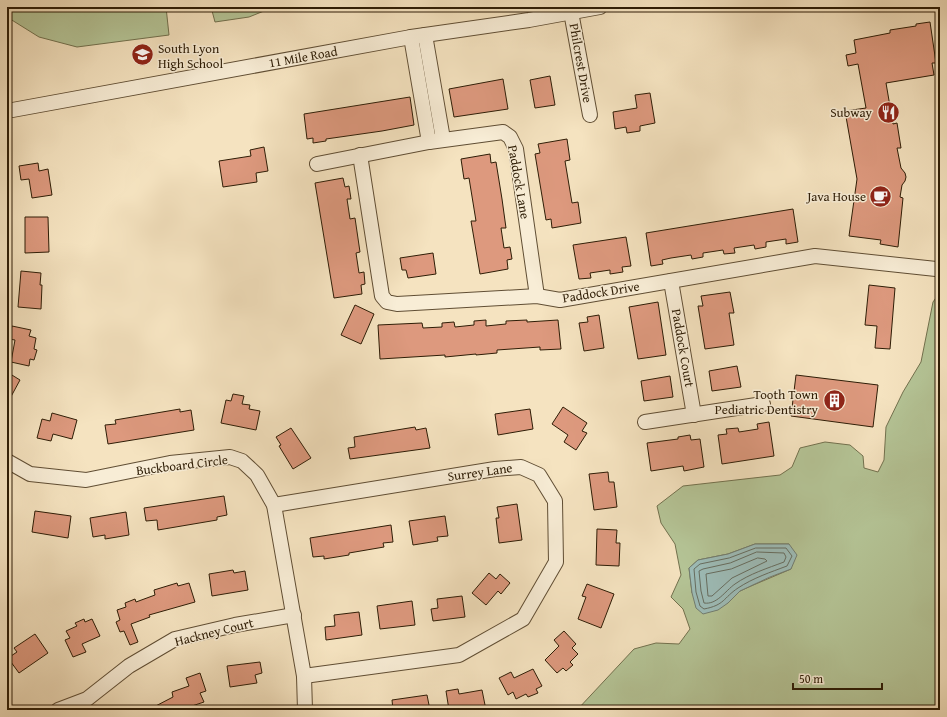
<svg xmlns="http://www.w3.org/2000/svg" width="947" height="717" font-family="'Gentium Book Plus',serif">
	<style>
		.green { fill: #b5c597; stroke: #72714e; fill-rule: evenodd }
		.water { fill: #9dbdb9; stroke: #717d71 }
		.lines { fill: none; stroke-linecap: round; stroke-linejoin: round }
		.shore { stroke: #666d60; stroke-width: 1 }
		.building { fill: #dd997e; stroke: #2e1d06 }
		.minor-casing { stroke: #604e34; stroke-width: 16 }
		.minor { stroke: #f8edd6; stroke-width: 14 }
		.labels { text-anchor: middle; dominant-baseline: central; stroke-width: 3; stroke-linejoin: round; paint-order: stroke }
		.poi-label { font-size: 13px; fill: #2e1d06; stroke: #f8edd6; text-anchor: end }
		.street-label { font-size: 13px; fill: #2e1d06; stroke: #f8edd6 }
	</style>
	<rect width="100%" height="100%" fill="#f5e3c0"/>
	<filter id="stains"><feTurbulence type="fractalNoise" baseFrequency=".005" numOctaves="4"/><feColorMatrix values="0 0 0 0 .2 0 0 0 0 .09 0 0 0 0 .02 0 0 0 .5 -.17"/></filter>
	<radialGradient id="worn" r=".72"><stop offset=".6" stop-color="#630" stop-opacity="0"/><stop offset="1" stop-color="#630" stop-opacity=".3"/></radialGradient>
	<!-- green -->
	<g class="green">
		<polygon points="7,7 166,7 169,35 77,47 39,37 7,17"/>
		<polygon points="211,7 274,7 249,17 215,22"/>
		<path d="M940 292V710H577L634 649 656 643 679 644 690 629 683 609 671 597 681 575 675 544 661 523 657 506 683 486 780 475 792 467 800 448 825 442 850 445 863 456 864 468 878 472 884 460 886 427 903 392 921 362 933 302ZM755 544H789L791 569 751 586 740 591 728 603 692 593 689 568 698 560 728 554Z"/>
	</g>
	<!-- water -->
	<polygon class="water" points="755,544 789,544 797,555 791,569 770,577 740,591 728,603 718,610 703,614 696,608 692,593 689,568 698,560 728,554"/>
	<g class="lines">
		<!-- shore -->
		<g class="shore">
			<path d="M756 548H786L792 556 787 566C771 572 753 578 738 588 723 598 725 605 704 609L700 606 696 592 694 569 700 564 729 558Z"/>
			<path d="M757 552 784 553 786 557 784 562C768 568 749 574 735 584 725 591 717 605 704 603L701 591 699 571 703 569 730 563Z"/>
			<polygon points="758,558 765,559 767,561 732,578 712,596 708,596 706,574 731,569"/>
		</g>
	</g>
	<!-- building -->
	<g class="building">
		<polygon points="930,22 936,63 932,63 934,75 886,83 893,124 897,123 901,148 897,148 901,168 905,173 906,177 905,181 902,185 900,197 903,198 898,247 880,244 881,240 849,236 857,179 845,111 866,108 858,64 848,66 846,55 856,53 854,40 890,33 890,30 916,26 916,24"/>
		<polygon points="550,76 555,105 535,108 530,80"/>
		<polygon points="503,79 508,109 454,117 449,89"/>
		<polygon points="650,93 655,123 640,126 640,131 627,133 626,127 615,129 613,112 637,108 635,95"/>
		<polygon points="410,97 414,125 382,131 326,139 326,141 313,143 313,138 307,139 304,114"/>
		<polygon points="567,139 570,160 565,161 572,203 578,202 581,223 552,228 551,219 546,220 535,154 540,153 538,144"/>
		<polygon points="264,147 268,171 256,173 257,182 223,187 219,161 251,156 250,150"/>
		<polygon points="490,154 491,163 496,162 502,199 506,228 501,228 504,248 510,247 512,259 507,260 508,269 480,274 471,221 476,221 469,178 464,179 461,159"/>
		<polygon points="38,163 39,171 48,169 52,195 32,198 29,179 21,180 19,166"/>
		<polygon points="343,178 345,187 349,186 351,199 347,199 350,219 355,218 360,252 356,253 359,273 364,272 365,284 361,285 362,294 334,298 315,183"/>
		<polygon points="793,209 798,242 786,244 786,239 766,242 766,247 755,249 754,245 734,248 735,253 724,254 723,250 703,253 703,257 692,259 691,255 671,258 662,260 663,264 651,266 646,233"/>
		<polygon points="25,217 48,217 49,252 25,253"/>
		<polygon points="626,237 631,266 622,267 623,272 610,274 610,270 590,273 591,278 579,279 573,245"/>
		<polygon points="433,253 436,274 408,278 406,270 402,270 400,258"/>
		<polygon points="21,271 41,273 40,285 42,285 41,309 18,307"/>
		<polygon points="869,285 895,288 890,349 875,348 877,326 865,325"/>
		<polygon points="730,292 734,313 729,313 734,345 705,349 698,306 703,306 701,296"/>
		<polygon points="658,302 666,355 638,359 629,307"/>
		<polygon points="355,305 374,314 361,344 341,335"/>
		<polygon points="599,315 604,348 584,351 579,323 588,322 587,317"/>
		<polygon points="486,320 486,326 506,324 506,321 527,320 527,322 558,320 561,349 540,350 540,347 497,350 497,353 476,355 476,354 445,357 445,355 380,359 378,325 422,323 423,328 442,327 442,323 454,322 455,327 474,325 474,321"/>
		<polygon points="12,326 31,330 29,336 36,338 34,349 37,350 34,360 30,359 29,366 11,362 15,340 9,339"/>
		<polygon points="737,366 741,387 712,391 709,371"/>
		<polygon points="7,372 20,380 7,404"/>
		<polygon points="796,375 878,385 873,427 791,416"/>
		<polygon points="670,376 673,397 644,401 641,381"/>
		<polygon points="233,394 244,396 242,404 250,405 249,409 260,411 256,430 221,423 226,400 231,401"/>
		<polygon points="563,407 587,423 582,431 587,433 576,450 564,442 568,435 552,424"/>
		<polygon points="180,409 180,412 191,410 194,430 108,444 105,425 116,424 115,420"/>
		<polygon points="530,409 533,429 498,435 495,414"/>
		<polygon points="52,413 77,420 72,439 53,434 51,441 37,438 42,419 50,421"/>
		<polygon points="769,422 774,456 722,464 718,435 727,434 726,429 738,428 739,432 758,429 757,424"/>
		<polygon points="415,427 416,430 426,428 430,448 350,459 348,448 355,447 354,437"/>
		<polygon points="291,428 311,458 293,469 279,446 281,445 276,437"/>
		<polygon points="690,435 691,440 700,439 704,467 684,471 683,466 651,471 647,443 678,439 678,437"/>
		<polygon points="608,472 609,482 614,482 617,507 594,510 589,474"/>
		<polygon points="224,496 227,515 217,517 217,520 158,530 157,520 146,521 144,508"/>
		<polygon points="517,504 522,540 499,543 496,518 499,518 497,507"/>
		<polygon points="35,511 71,516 68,538 32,532"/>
		<polygon points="126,512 129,535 105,539 105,535 93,537 90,518"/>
		<polygon points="445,516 448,536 437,537 438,541 413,545 409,521"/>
		<polygon points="391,525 393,542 383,543 384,547 349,553 349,555 324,559 324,556 313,557 310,538"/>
		<polygon points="597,529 617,530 616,543 620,543 619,566 596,565"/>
		<polygon points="233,570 234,573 245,571 248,590 212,596 209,574"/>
		<polygon points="489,573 496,579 500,574 510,583 501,594 498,591 486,605 472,593"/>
		<polygon points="177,583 178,586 189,583 195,602 149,615 150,617 131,624 138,642 130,645 124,631 120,632 116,622 120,620 117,610 126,607 125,603 135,599 136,602 155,595 154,590"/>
		<polygon points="587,584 614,594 601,628 578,619 586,597 582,596"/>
		<polygon points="462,596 465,617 433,621 431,609 438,608 437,599"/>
		<polygon points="412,601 415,625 380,629 377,606"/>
		<polygon points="359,612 362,635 326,640 325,627 335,626 334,615"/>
		<polygon points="84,619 85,622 92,619 100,636 82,644 86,652 73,657 65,640 70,638 66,631 77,626 75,623"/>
		<polygon points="564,631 576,644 572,648 578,654 570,662 573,665 566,671 563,668 557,673 545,660 559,646 554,640"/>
		<polygon points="35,634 48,653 19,673 8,658 17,652 14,648"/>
		<polygon points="260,662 262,673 255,675 257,683 230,687 227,666"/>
		<polygon points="533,669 542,686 536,689 538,693 528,697 526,694 516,699 513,692 508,695 499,678 511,672 514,678"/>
		<polygon points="200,673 206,691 200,693 204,702 180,710 148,710 173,697 172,692 189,686 186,678"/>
		<polygon points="458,689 459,694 482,690 486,710 449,710 446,691"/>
		<polygon points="427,695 430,710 393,710 392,700"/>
	</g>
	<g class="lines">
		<defs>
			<g id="minor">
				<polyline points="571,12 590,115"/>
				<polyline points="425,35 443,139"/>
				<polyline points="411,37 429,142"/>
				<polyline points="7,111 411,37 529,20 600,7"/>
				<polyline points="360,155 382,296 387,302 397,304 537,296 560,300 815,256 936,269 940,268"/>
				<polyline points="317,164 429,142 503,132 510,137 516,149 537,296"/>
				<polyline points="671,281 694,415"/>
				<polyline points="645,422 763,404"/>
				<polyline points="7,461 30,474 86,480 170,463 230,457 242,461 257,475 274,505 304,676 305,710"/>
				<polyline points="274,505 495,469 521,467 539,475 555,501 556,562 523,619 459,655 304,676"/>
				<polyline points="58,710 87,699 129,666 175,639 235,625 294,615"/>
			</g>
		</defs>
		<!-- minor casing -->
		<use href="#minor" class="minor-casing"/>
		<!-- minor -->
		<use href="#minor" class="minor"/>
	</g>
	<!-- icons -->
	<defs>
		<symbol id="school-disc" viewBox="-11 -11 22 22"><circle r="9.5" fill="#8f2418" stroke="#f8edd6"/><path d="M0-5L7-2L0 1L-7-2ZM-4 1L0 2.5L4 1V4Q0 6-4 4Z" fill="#fff"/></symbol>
		<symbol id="restaurant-disc" viewBox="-11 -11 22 22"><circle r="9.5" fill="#8f2418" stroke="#f8edd6"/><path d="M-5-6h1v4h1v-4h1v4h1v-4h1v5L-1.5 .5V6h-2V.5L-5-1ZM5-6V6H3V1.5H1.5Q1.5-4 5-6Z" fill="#fff"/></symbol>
		<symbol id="cafe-disc" viewBox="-11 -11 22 22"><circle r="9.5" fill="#8f2418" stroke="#f8edd6"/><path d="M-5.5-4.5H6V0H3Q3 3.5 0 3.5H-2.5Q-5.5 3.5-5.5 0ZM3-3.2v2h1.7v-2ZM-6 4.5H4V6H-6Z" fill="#fff"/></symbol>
		<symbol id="building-disc" viewBox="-11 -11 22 22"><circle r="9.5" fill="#8f2418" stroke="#f8edd6"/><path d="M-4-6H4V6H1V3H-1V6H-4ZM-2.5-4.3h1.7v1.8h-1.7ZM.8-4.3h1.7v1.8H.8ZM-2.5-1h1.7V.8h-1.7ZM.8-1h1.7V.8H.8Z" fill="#fff"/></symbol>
	</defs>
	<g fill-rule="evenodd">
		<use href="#school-disc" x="130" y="42" width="25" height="25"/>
		<use href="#restaurant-disc" x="876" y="100" width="25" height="25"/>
		<use href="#cafe-disc" x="868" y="184" width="25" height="25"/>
		<use href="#building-disc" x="822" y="388" width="25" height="25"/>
	</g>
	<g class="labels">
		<!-- poi labels -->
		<g class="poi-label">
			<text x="158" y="48" text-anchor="start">South Lyon<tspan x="158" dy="15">High School</tspan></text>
			<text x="872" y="112">Subway</text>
			<text x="866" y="196">Java House</text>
			<text x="818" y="394">Tooth Town<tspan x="818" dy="15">Pediatric Dentistry</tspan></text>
		</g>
		<!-- street labels -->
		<g class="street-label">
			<text transform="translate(303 57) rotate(-10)">11 Mile Road</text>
			<text transform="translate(581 63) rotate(80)">Philcrest Drive</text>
			<text transform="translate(519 182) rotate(80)">Paddock Lane</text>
			<text transform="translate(601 292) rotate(-9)">Paddock Drive</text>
			<text transform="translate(683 348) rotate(80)">Paddock Court</text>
			<text transform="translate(182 465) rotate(-7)">Buckboard Circle</text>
			<text transform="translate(480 472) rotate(-8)">Surrey Lane</text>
			<text transform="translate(214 632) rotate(-14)">Hackney Court</text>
		</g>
	</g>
	<!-- margin -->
	<rect width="947" height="717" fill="none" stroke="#f5e3c0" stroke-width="24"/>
	<rect x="8" y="8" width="931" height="701" fill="none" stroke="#2e1d06" stroke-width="2"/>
	<rect x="12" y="12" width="923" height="693" fill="none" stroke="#2e1d06"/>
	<!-- scale -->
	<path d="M793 683v6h89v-6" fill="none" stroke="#2e1d06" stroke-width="2"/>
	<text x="799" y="683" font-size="12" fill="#2e1d06" stroke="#f8edd6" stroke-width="3" paint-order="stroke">50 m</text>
	<rect width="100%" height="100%" filter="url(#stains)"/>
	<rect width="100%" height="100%" fill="url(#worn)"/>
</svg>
